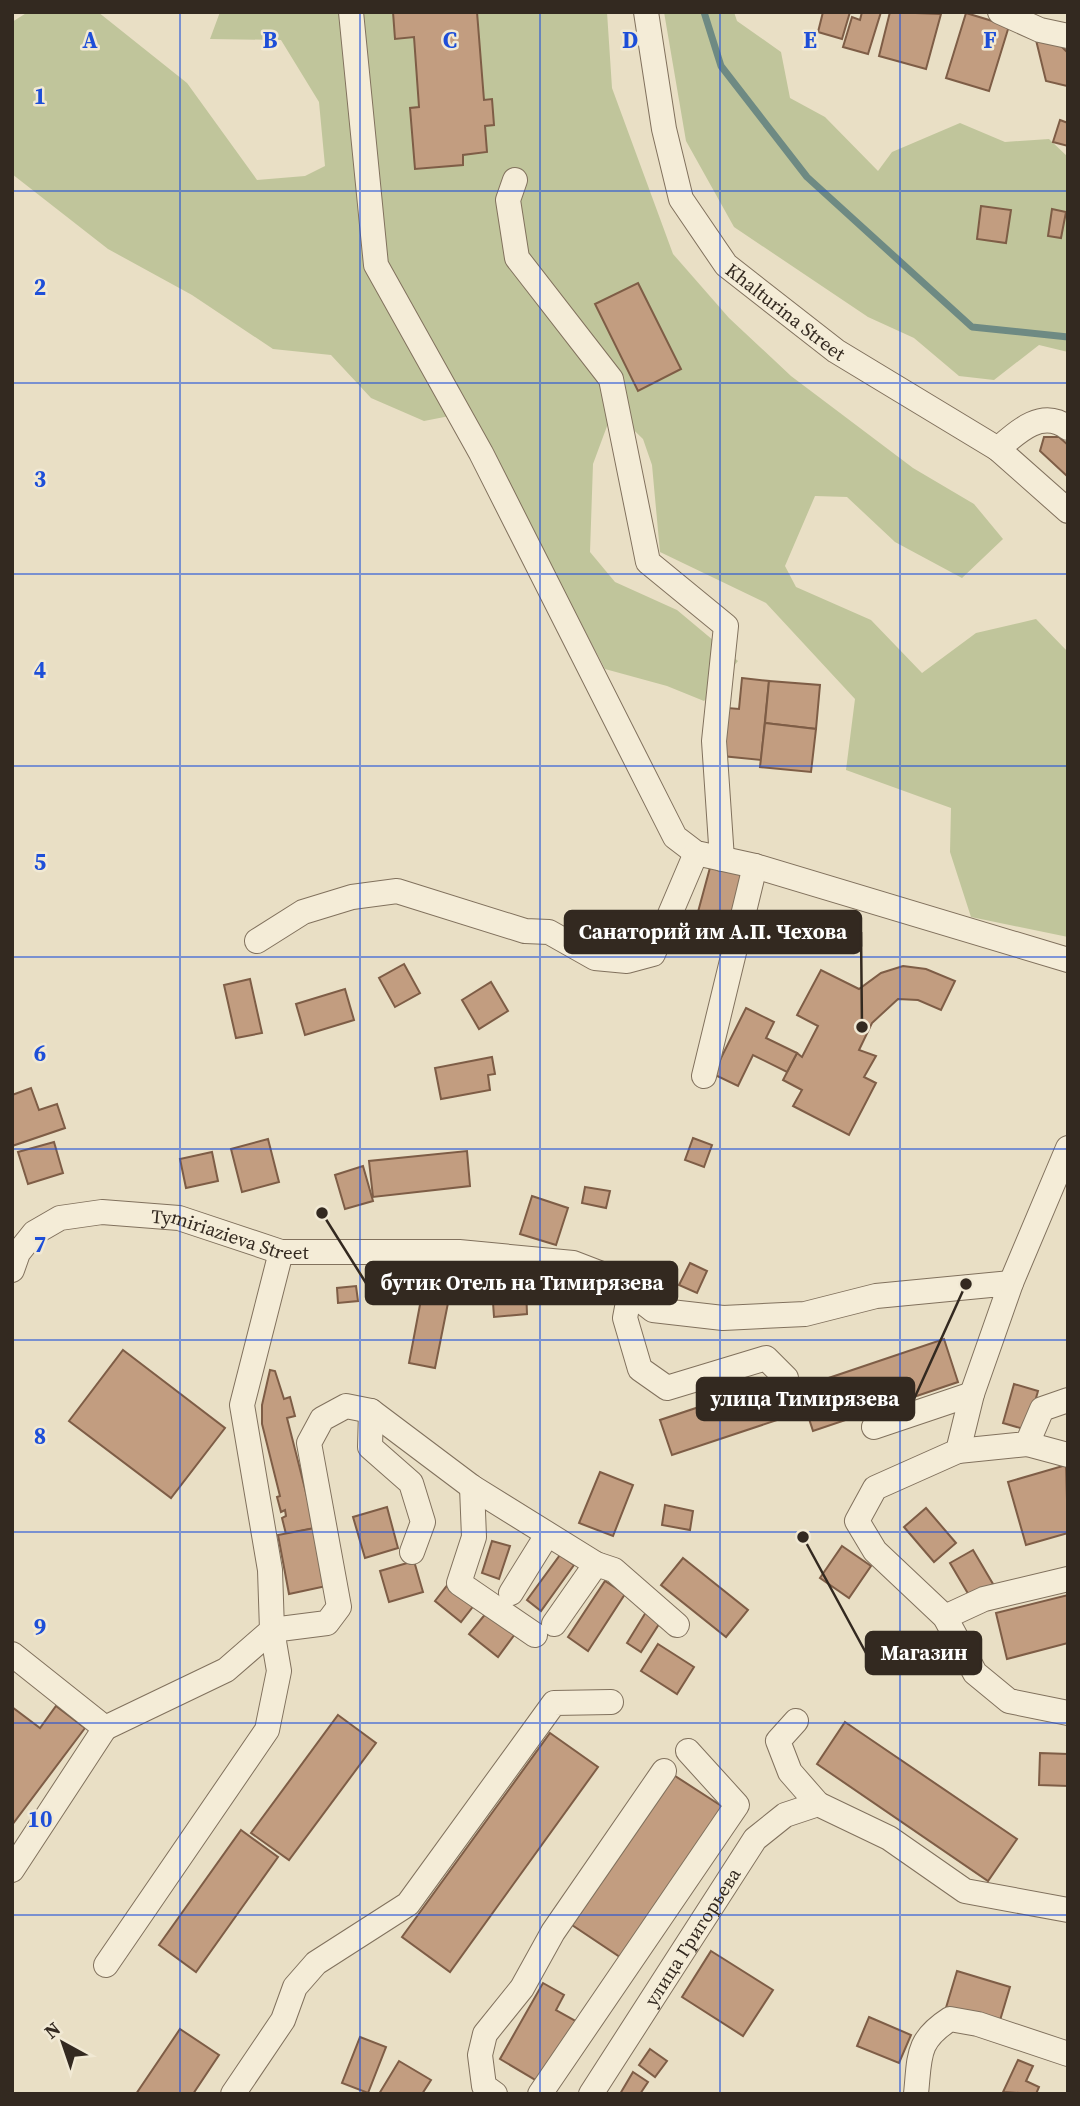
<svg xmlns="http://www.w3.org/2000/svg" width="1080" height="2106" font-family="'Source Serif 4',serif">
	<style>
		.green { fill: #c0c59b }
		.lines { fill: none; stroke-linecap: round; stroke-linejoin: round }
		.stream { stroke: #6e8a83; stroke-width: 7 }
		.building { fill: #c29d80; stroke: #7e5d46; stroke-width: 2 }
		.minor-casing { stroke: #81715d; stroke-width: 26 }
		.minor { stroke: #f4ecd7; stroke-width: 24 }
		.grid { fill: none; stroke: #1d4ed8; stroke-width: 2; stroke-opacity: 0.55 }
		.labels { text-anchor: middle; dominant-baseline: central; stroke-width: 5; stroke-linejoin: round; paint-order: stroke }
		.street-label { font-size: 19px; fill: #332920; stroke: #f1e9d4 }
		.grid-label { font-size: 23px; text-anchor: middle; font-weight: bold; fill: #1d4ed8; stroke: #f1e9d4; stroke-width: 5; stroke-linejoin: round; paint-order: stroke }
		.leader { fill: none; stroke: #332920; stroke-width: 2.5 }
		.callout-dot { fill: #332920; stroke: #f1e9d4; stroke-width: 2.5 }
		.callout { fill: #332920; stroke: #332920; stroke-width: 2.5 }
		.callout-label { font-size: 21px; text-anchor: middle; font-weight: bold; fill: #fff }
	</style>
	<rect width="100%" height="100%" fill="#e9dfc5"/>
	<!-- green -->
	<g class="green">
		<polygon points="28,12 98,12 187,83 257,180 305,176 325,166 319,102 281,40 210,39 220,12 607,12 612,88 673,254 729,318 791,376 913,468 974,504 1003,539 962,578 895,542 847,497 815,496 785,566 796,587 871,620 922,673 976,633 1036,619 1068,652 1068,937 971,917 950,852 951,808 846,770 855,699 766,603 660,552 652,465 643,439 613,410 593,464 590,552 615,582 677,610 738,661 704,701 667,686 605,669 470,412 424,421 371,398 331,355 273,349 192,295 108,249 12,174 12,22"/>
		<polygon points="664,12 734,12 737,21 781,52 790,98 825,117 878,171 892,152 960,123 1005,142 1049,139 1068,157 1068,352 1039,345 994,380 959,376 914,338 868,317 734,227 686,141"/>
	</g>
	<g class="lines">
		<!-- stream -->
		<polyline class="stream" points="704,12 721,66 807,177 972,327 1068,337"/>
	</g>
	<!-- building -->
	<g class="building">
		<polygon points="393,12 477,12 484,100 492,99 494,125 485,126 487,152 463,155 463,165 415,169 410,108 419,107 414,37 395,39"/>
		<polygon points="823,12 850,12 842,39 818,32"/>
		<polygon points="862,12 881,12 868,54 843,47 852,17 860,20"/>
		<polygon points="890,12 941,14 926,69 879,56"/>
		<polygon points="966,13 1009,26 989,91 946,78"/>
		<polygon points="1049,34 1068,53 1067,86 1046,81 1036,40"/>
		<polygon points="1060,120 1068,123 1068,146 1053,142"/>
		<polygon points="981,206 1011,210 1006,243 977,239"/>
		<polygon points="1052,209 1066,212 1061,238 1048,236"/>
		<polygon points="638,283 681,369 638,391 595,304"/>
		<polygon points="1044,437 1059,437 1068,445 1068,477 1040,451"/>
		<polygon points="742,678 769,681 761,760 722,756 728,708 739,709"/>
		<polygon points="769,681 820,685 816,729 765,723"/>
		<polygon points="765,723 816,729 811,772 760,767"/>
		<polygon points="711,864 745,873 726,943 692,934"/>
		<polygon points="404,964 420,993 395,1007 379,978"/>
		<polygon points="903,966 926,969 955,981 941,1010 918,1000 898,999 872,1023 859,1050 876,1056 864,1077 876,1083 849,1135 793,1106 802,1090 783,1080 797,1053 802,1057 818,1026 797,1015 821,970 859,989 881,973"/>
		<polygon points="250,979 262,1033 236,1038 224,985"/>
		<polygon points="491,982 508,1011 479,1029 462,1000"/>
		<polygon points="345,989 354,1020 305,1035 296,1004"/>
		<polygon points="746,1008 774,1022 766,1038 797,1053 787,1072 753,1055 738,1086 713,1074"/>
		<polygon points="492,1057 495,1074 488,1075 490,1090 441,1099 435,1068"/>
		<polygon points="31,1088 39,1110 57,1104 65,1128 12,1146 12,1095"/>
		<polygon points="693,1138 712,1145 704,1167 685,1160"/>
		<polygon points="268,1139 279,1182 242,1192 231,1149"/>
		<polygon points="54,1142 63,1173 28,1184 18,1152"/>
		<polygon points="467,1151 470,1186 373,1197 369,1161"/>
		<polygon points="212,1152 218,1181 186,1188 180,1159"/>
		<polygon points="363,1166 373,1201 345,1209 335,1175"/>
		<polygon points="585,1187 610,1191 606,1208 582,1203"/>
		<polygon points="532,1196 568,1208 556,1245 520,1234"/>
		<polygon points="690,1263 707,1271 697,1293 679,1285"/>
		<polygon points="426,1273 453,1278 435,1368 409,1363"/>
		<polygon points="356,1286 358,1301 338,1303 337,1288"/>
		<polygon points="526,1286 527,1314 494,1317 492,1288"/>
		<polygon points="944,1339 958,1382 813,1431 799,1388"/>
		<polygon points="123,1350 225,1428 171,1498 69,1421"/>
		<polygon points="270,1370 275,1371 284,1399 290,1397 295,1416 287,1418 315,1528 286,1534 282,1518 286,1516 285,1510 281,1512 277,1497 280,1496 262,1424 262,1405"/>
		<polygon points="795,1375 807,1410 672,1455 660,1420"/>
		<polygon points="1014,1384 1038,1391 1027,1430 1003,1423"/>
		<polygon points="1066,1465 1068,1533 1026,1545 1008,1482"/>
		<polygon points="600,1472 633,1485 613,1536 579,1523"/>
		<polygon points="665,1505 693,1511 690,1530 662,1525"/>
		<polygon points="387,1507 398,1548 365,1558 353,1517"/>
		<polygon points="926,1508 956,1543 934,1562 904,1527"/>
		<polygon points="320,1527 331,1585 289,1594 278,1535"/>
		<polygon points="492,1541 510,1546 499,1579 482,1573"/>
		<polygon points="842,1546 871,1566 849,1598 820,1578"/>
		<polygon points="973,1550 993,1584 970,1597 950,1563"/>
		<polygon points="560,1555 574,1565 541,1611 527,1600"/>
		<polygon points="683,1558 748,1610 726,1637 661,1585"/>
		<polygon points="414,1561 423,1592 389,1602 380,1571"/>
		<polygon points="605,1581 625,1594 588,1651 568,1637"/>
		<polygon points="449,1583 475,1604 461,1622 435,1601"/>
		<polygon points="1068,1595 1068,1643 1007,1659 996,1613"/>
		<polygon points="487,1612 515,1634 498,1657 469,1634"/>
		<polygon points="646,1612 661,1621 641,1652 627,1643"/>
		<polygon points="658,1644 694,1667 677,1694 641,1671"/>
		<polygon points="56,1706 85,1728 12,1825 12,1707 40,1728"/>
		<polygon points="338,1715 376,1743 289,1860 251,1833"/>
		<polygon points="845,1722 1017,1839 988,1881 817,1764"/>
		<polygon points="550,1733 598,1767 450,1972 402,1937"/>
		<polygon points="1040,1753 1068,1754 1068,1786 1039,1785"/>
		<polygon points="669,1772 723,1807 623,1959 569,1923"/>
		<polygon points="241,1830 278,1857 196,1972 159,1945"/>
		<polygon points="711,1951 773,1990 743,2036 682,1997"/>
		<polygon points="957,1971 1010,1987 998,2027 945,2011"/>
		<polygon points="543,1983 564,1995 556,2010 579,2023 544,2085 500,2059"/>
		<polygon points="869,2017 911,2035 899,2063 857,2046"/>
		<polygon points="180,2029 219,2055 193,2094 136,2094"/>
		<polygon points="360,2037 386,2047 368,2093 342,2083"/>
		<polygon points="650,2049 667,2061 655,2077 639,2065"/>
		<polygon points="1018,2060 1033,2066 1026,2081 1039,2087 1036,2094 1003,2092"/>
		<polygon points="399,2061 431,2080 422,2094 379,2094"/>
		<polygon points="633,2072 648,2082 640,2094 620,2094"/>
	</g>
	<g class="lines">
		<defs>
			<g id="minor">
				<polyline points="351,12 376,265 481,453 675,837 696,853 755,866 1068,960"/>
				<path id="s1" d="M646 12 664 129 681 199 726 265 836 351 998 449 1068 511"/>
				<polyline points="1000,12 1040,30 1068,36"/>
				<polyline points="515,180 508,200 517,258 611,379 648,562 726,626 714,741 722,859"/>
				<path d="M998 449C1017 432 1042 408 1068 428"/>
				<polyline points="257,941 303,912 352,897 397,891 525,931 549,932 595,958 627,961 653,954 696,853"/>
				<polyline points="704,1076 755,866"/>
				<path id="s2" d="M12 1270 18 1253 34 1233 60 1218 102 1212 179 1218 281 1252H459L573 1263 612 1278 653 1310 723 1318 805 1314 876 1296 1011 1283 972 1394 958 1451 875 1488 857 1521 875 1551 945 1617 975 1673 1009 1701 1068 1713"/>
				<polyline points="1011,1283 1068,1148"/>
				<polyline points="630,1292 625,1318 640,1369 667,1388 766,1358 786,1378"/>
				<polyline points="371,1411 370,1447 411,1483 423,1522 412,1552"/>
				<polyline points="874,1427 972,1394"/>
				<polyline points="1027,1444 1068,1455"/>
				<polyline points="958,1451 1027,1444 1042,1409 1068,1400"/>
				<polyline points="472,1487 474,1537 459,1583 535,1635"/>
				<polyline points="511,1593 547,1535"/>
				<polyline points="945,1617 984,1599 1068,1579"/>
				<polyline points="554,1624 596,1564"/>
				<polyline points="12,1654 105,1728 12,1870"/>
				<polyline points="796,1721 778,1741 790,1772 818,1804 889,1838 965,1891 1068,1910"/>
				<polyline points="105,1728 226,1670 272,1630 270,1570 242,1405 281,1252"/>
				<polyline points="106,1965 267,1730 279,1671 272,1630 327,1623 339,1607 309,1443 322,1419 346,1406 371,1411 472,1487 596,1564 614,1570 677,1625"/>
				<polyline points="233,2094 283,2020 295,1987 316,1963 408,1904 554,1703 611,1702"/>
				<polyline points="495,2094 484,2086 480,2055 485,2034 522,1988 553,1932 664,1771"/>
				<polyline points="540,2094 737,1805 688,1751"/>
				<path id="s3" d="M591 2094 755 1839 785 1815 818 1804"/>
				<path d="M916 2094C920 2056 916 2041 950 2019L978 2024 1068 2054"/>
			</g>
		</defs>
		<!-- minor casing -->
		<use href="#minor" class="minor-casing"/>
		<!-- minor -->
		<use href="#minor" class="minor"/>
	</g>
	<!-- grid -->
	<path class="grid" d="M180 12V2094M360 12V2094M540 12V2094M720 12V2094M900 12V2094M12 191H1068M12 383H1068M12 574H1068M12 766H1068M12 957H1068M12 1149H1068M12 1340H1068M12 1532H1068M12 1723H1068M12 1915H1068"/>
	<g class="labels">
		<!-- street labels -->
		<g class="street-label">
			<text stroke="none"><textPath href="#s1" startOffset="346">Khalturina Street</textPath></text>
			<text stroke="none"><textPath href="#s2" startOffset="247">Tymiriazieva Street</textPath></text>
			<text stroke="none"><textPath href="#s3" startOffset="187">улица Григорьева</textPath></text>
		</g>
	</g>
	<g class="grid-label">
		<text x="90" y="48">A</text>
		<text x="270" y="48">B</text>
		<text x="450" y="48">C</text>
		<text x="630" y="48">D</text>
		<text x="810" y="48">E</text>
		<text x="990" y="48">F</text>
		<text x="40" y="104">1</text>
		<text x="40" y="295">2</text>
		<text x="40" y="487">3</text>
		<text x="40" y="678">4</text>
		<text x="40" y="870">5</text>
		<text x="40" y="1061">6</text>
		<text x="40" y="1252">7</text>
		<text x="40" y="1444">8</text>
		<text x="40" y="1635">9</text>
		<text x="40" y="1827">10</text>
	</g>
	<!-- callouts -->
	<path class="leader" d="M862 1027L861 932M322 1213L366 1283M966 1284L914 1399M803 1537L866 1653"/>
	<g class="callout-dot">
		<circle cx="862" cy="1027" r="7"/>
		<circle cx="322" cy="1213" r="7"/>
		<circle cx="966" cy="1284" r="7"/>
		<circle cx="803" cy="1537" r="7"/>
	</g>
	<g class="callout">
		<rect x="565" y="911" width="296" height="42" rx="7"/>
		<rect x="366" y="1262" width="311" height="42" rx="7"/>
		<rect x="697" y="1378" width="217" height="42" rx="7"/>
		<rect x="866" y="1632" width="115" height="42" rx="7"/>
	</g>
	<g class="callout-label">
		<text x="713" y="939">Санаторий им А.П. Чехова</text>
		<text x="522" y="1290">бутик Отель на Тимирязева</text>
		<text x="805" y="1406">улица Тимирязева</text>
		<text x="924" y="1660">Магазин</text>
	</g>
	<!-- border -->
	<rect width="1080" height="2106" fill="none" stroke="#332920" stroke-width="28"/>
	<!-- north arrow -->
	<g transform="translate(63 2043) rotate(320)" stroke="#f1e9d4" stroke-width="5" paint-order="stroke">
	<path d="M0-5L12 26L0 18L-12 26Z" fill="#332920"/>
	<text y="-10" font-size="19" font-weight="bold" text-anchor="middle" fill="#332920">N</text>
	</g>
</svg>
